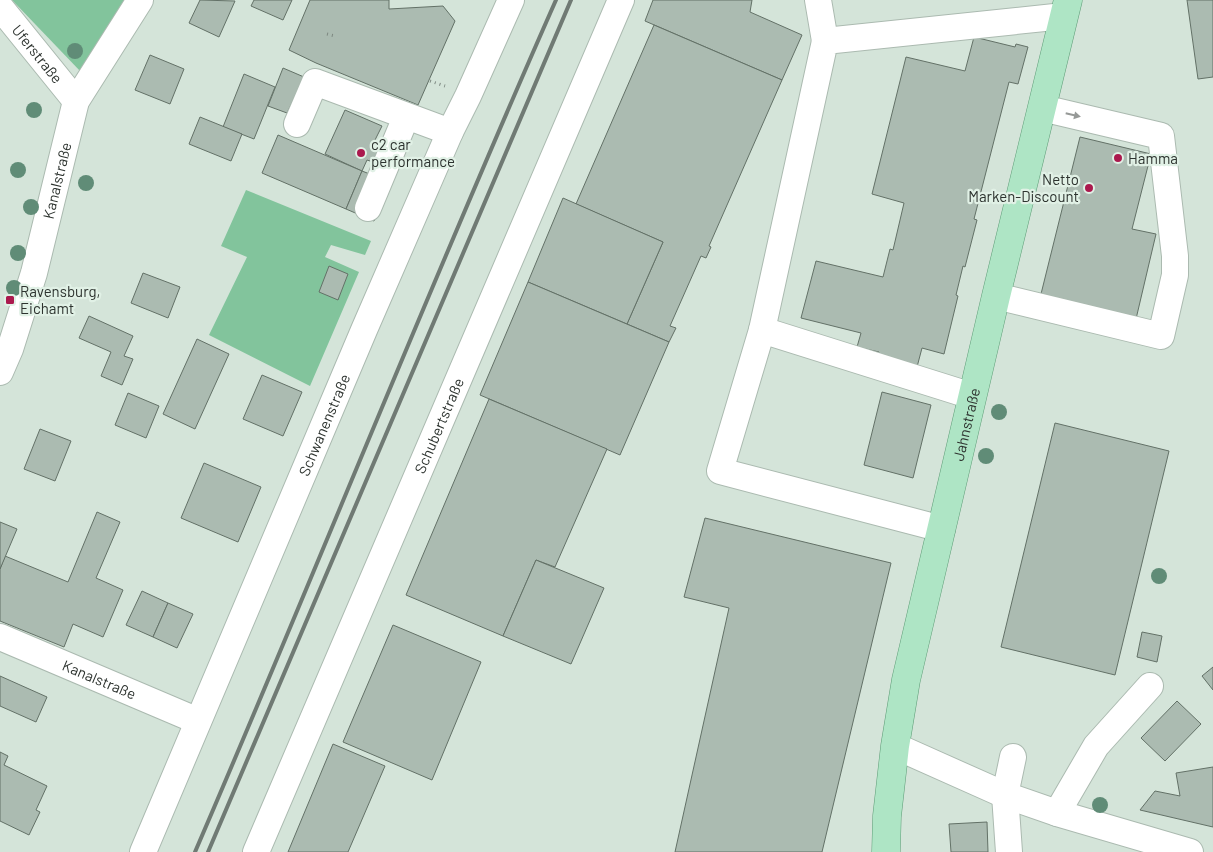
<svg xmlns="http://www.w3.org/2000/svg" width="1213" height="852" font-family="Barlow,sans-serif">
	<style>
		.green { fill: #82c49c }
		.building { fill: #abbbb1; stroke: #637167 }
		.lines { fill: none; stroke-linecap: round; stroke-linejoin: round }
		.minor-casing { stroke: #abbab0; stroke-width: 28 }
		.major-casing { stroke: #5e9c77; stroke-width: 29 }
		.path { stroke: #7d8881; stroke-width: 3; stroke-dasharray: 1 4; stroke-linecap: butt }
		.minor { stroke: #fff; stroke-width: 26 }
		.major { stroke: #aee5c5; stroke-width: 28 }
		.rail { stroke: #707a74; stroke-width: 4 }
		.tree { fill: #608c77 }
		.oneway { fill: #969997 }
		.poi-dot { fill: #ab194e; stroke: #e1f1e6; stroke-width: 2 }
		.labels { text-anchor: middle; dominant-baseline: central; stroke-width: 4.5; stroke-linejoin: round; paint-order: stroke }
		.street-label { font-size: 15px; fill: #2d332f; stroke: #e1f1e6 }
		.poi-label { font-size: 15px; fill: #2d332f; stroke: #e1f1e6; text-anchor: start }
	</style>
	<rect width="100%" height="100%" fill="#d4e4d9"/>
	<!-- green -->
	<g class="green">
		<polygon points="12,0 125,0 81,72"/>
		<polygon points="246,190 371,241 365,255 331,245 325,257 359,272 310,386 209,335 247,257 221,246"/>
	</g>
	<!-- building -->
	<g class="building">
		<polygon points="200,0 235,1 219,37 189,23"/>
		<polygon points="254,0 292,0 283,20 251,6"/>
		<polygon points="310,0 389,0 389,9 443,6 455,21 418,105 316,63 289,50"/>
		<polygon points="653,0 752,0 750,12 802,35 782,80 645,21"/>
		<polygon points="1187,0 1213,0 1213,77 1198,79"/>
		<polygon points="654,25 782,80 709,246 711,247 706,258 701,256 670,326 676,328 669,342 627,324 663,242 576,204"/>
		<polygon points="974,37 1015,47 1016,44 1028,47 1018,84 1009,82 974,219 977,220 965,267 963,266 956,295 958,296 944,354 922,348 917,367 878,358 879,352 857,347 861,333 801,318 816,261 883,277 890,249 893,250 904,203 872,194 906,57 965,71"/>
		<polygon points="150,55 184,69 170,104 135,90"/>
		<polygon points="283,68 304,77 287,113 268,106"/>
		<polygon points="244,74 275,87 254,139 223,127"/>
		<polygon points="345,110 382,126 372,146 379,150 373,162 367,160 362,171 325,154"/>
		<polygon points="200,117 242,134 231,161 189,144"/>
		<polygon points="278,135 362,171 346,209 262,173"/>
		<polygon points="1080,137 1151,154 1132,229 1156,234 1136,319 1041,294"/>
		<polygon points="362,171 390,182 374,221 346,209"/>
		<polygon points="563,198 663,242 627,324 528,282"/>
		<polygon points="329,266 348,274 338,300 319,292"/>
		<polygon points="143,273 180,287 168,318 131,303"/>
		<polygon points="528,282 669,342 620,455 480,395"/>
		<polygon points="89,316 133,336 124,356 133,359 122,385 101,376 111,352 79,338"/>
		<polygon points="197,339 229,354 195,429 163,414"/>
		<polygon points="262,375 302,392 283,436 243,419"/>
		<polygon points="882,392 931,405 913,478 864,465"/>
		<polygon points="128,393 159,406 146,438 115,425"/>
		<polygon points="489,399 607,449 555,567 536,560 503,636 406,595"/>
		<polygon points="1055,423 1169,451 1115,675 1001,647"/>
		<polygon points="40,429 71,441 55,481 24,469"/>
		<polygon points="204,463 261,487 238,542 181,518"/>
		<polygon points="97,512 120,522 96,578 123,590 103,637 73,624 64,647 0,621 0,569 5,556 68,582"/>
		<polygon points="705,518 891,563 822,852 675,852 729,608 684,597"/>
		<polygon points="0,522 17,529 0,569"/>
		<polygon points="536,560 604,588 571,664 503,636"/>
		<polygon points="142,591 168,603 153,637 126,625"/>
		<polygon points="168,603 193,614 177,648 153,637"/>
		<polygon points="393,625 481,662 432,780 343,742"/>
		<polygon points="1142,632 1162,636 1157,662 1137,657"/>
		<polygon points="1213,667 1213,690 1202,676"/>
		<polygon points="0,676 47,697 36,722 0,706"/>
		<polygon points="1177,701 1201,724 1165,761 1141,738"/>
		<polygon points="333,744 385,766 348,852 288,852"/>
		<polygon points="0,752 8,756 4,765 47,786 36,810 40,812 29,835 0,821"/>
		<polygon points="1213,767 1213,827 1140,810 1155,791 1180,796 1176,773"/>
		<polygon points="987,822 988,852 951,852 949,824"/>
	</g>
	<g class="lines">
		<defs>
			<g id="minor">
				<polyline points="818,0 825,41"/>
				<path id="s1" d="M0 7 76 101"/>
				<polyline points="297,124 315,82 450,132"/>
				<polyline points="368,208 406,117"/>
				<polyline points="996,296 1161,336 1175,275 1175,256 1161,136 1042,108"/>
				<polyline points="762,330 972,396"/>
				<path id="s2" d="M0 372 10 349 34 273 76 101 140 0"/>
				<polyline points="942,529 720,471 762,330 825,41 1064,16"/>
				<path id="s3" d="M0 637 198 721"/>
				<polyline points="895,746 1005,795 1057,813 1190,852"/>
				<polyline points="1057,813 1096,746 1150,686"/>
				<path id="s4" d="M143 852 364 330 450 132 468 96 511 0"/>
				<path id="s5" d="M256 852 621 0"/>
				<polyline points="1009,852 1005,795 1013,757"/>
			</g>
			<g id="major">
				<path id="s6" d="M886 852 887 816 895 746 906 680 996 296 1068 0"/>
			</g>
		</defs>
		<!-- minor casing -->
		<use href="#minor" class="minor-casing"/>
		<!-- major casing -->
		<use href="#major" class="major-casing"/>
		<!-- path -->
		<g class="path">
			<polyline points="327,34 335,36"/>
			<polyline points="430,81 445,86"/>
		</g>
		<!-- minor -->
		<use href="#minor" class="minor"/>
		<!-- major -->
		<use href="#major" class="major"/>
		<!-- rail -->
		<g class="rail">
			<path d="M195 852C317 569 431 282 556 0"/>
			<polyline points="208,852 571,0"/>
		</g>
	</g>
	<!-- trees -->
	<g class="tree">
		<circle cx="75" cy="51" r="8"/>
		<circle cx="34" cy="110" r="8"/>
		<circle cx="18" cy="170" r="8"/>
		<circle cx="86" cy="183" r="8"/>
		<circle cx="31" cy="207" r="8"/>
		<circle cx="18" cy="253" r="8"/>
		<circle cx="14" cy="288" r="8"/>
		<circle cx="999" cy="412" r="8"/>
		<circle cx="986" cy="456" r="8"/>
		<circle cx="1159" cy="576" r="8"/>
		<circle cx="1100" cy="805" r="8"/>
	</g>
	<!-- one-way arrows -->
	<defs><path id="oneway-solid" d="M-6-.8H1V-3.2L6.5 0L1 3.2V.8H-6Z" transform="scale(1.25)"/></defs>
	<use class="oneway" href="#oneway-solid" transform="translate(1073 115) rotate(13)"/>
	<!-- markers -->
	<g class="poi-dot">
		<circle cx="361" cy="153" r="5"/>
		<circle cx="1118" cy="158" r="5"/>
		<circle cx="1089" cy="188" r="5"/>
		<rect x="5" y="295" width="10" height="10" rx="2.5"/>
	</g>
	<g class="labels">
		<!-- street labels -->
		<g class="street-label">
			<text stroke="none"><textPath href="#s1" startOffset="60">Uferstraße</textPath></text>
			<text stroke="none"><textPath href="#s2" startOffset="200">Kanalstraße</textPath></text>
			<text stroke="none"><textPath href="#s4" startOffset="464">Schwanenstraße</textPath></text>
			<text stroke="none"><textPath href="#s6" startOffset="436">Jahnstraße</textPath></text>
			<text stroke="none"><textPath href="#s5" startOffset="464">Schubertstraße</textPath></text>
			<text stroke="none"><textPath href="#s3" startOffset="108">Kanalstraße</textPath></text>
		</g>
		<!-- poi labels -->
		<g class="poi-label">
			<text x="371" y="144">c2 car<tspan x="371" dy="17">performance</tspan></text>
			<text x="1128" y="158">Hamma</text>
			<text x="1079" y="179" text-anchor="end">Netto<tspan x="1079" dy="17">Marken-Discount</tspan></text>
			<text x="20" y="291">Ravensburg,<tspan x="20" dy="17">Eichamt</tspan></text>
		</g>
	</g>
</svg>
